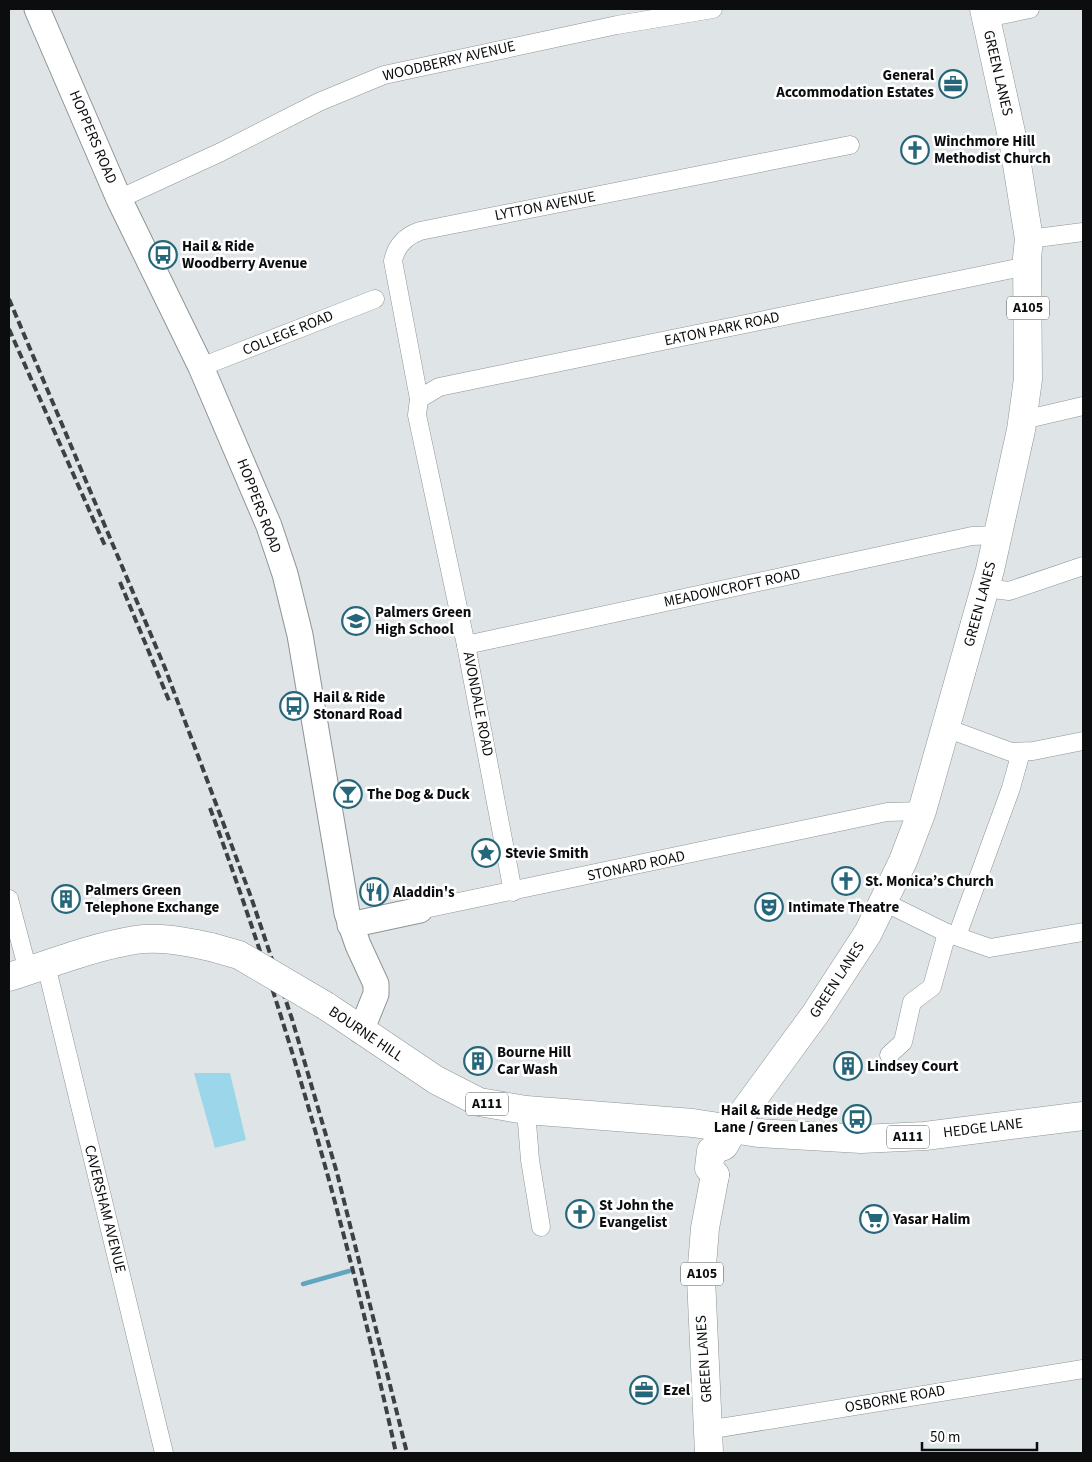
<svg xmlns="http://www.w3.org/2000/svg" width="1092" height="1462" font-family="'Source Sans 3',sans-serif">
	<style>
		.green { fill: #9bd6eb }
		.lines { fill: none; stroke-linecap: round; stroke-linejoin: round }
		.stream { stroke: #61a6be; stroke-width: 4.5 }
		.street-casing { stroke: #8e9496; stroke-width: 19 }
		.secondary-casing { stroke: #8e9496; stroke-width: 27 }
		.primary-casing { stroke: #8e9496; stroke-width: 29 }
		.street { stroke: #fff; stroke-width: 18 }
		.secondary { stroke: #fff; stroke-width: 25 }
		.primary { stroke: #fff; stroke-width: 28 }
		.rail { stroke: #3e4143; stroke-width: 4; stroke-dasharray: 8 4; stroke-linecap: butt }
		.primary-bridge-casing { stroke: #8e9496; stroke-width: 29; stroke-linecap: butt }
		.primary-bridge { stroke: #fff; stroke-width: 28 }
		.labels { text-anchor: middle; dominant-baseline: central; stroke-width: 5; stroke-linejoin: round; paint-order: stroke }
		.shield { fill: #fff; stroke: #545656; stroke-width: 1 }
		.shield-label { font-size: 14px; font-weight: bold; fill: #0b0d0e }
		.street-label { font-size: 15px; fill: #0b0d0e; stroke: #fff }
		.poi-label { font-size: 15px; font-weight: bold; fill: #0b0d0e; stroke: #fff; text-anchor: start }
	</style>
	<rect width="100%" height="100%" fill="#dfe5e7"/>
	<!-- green -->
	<polygon class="green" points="194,1073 230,1073 246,1140 215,1148"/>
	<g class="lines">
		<!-- stream -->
		<polyline class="stream" points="303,1284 349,1271"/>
		<defs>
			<g id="street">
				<polyline points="986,18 1030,9"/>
				<polyline points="119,199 221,152 319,102 384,75 617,25 713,9"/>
				<polyline points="1029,239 1083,232"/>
				<polyline points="201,367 375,299"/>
				<polyline points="419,399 439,387 1027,266"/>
				<polyline points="1023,420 1083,406"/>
				<polyline points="985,588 1009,591 1083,566"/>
				<polyline points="466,645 972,536 998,535"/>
				<polyline points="946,728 1011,752 1033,751 1083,741"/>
				<path d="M513 892 466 645 417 415 419 399 393 261C396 246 406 236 420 231L850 145"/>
				<polyline points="9,899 28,971"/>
				<polyline points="884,902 947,933 990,948 1083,932"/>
				<polyline points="420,910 887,812 922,811"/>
				<polyline points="957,936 1011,788 1021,752"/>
				<polyline points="46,965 164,1453"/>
				<polyline points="889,1055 903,1042 912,1002 932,987 947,933"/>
				<polyline points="526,1110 530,1160 541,1227"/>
				<polyline points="707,1430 1083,1369"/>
			</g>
			<g id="secondary">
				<polyline points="37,9 119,199 201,367 269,526 285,574 300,635 347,913 358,945 376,984 376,994 361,1031"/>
				<polyline points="350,925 420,910"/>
			</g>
			<g id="primary">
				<path d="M9 977C50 964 92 947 135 940 160 936 187 942 211 947"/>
				<polyline points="326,1006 436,1080 479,1102 526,1110 693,1123 758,1133 861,1139 925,1136 1083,1116"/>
				<polyline points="715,1175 709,1168 711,1151 724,1146 742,1114 816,1013 868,933 903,861 922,811 990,570 1021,430 1028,379 1027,258 1029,239 1014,146 984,9"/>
				<polyline points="709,1453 701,1278 705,1228 715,1175"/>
			</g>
		</defs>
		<!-- street casing -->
		<use href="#street" class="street-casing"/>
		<!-- secondary casing -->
		<use href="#secondary" class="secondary-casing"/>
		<!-- primary casing -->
		<use href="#primary" class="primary-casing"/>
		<!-- street -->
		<use href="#street" class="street"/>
		<!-- secondary -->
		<use href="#secondary" class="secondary"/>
		<!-- primary -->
		<use href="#primary" class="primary"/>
		<!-- rail -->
		<g class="rail">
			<polyline points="9,299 165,668 251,897 292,1019 337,1173 407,1453"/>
			<polyline points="9,329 106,548"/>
			<polyline points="120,582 170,703"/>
			<path d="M210 808C288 1019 348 1234 396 1453"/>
		</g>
		<defs>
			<polyline id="primary-bridge" points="211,947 239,955 326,1006"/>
		</defs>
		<!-- primary-bridge casing -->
		<use href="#primary-bridge" class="primary-bridge-casing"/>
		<!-- primary-bridge -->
		<use href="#primary-bridge" class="primary-bridge"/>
	</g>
	<!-- icons -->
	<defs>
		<symbol id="office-ring" viewBox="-11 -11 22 22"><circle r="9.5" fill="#fff" stroke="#25667a" stroke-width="1.5"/><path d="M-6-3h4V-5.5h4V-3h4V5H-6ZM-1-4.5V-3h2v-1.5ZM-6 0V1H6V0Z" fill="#25667a"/></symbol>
		<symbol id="church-ring" viewBox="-11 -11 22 22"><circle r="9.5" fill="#fff" stroke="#25667a" stroke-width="1.5"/><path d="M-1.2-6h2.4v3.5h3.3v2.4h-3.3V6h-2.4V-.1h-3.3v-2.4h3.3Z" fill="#25667a"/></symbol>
		<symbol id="bus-ring" viewBox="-11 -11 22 22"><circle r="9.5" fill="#fff" stroke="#25667a" stroke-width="1.5"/><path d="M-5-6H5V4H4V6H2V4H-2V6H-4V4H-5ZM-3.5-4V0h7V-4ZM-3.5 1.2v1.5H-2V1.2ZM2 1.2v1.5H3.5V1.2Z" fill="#25667a"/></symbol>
		<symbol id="school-ring" viewBox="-11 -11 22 22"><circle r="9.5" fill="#fff" stroke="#25667a" stroke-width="1.5"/><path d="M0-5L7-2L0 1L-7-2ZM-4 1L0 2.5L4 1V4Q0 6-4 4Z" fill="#25667a"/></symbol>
		<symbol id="bar-ring" viewBox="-11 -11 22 22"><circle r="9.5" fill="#fff" stroke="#25667a" stroke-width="1.5"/><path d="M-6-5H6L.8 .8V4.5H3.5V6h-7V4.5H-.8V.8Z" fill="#25667a"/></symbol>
		<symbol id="sight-ring" viewBox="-11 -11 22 22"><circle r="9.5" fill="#fff" stroke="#25667a" stroke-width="1.5"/><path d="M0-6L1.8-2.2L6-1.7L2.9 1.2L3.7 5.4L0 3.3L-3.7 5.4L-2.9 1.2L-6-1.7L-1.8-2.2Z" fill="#25667a"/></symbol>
		<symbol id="restaurant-ring" viewBox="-11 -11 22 22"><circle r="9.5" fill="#fff" stroke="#25667a" stroke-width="1.5"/><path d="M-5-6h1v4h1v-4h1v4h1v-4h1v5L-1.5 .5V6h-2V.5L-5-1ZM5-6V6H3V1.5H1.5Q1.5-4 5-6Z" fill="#25667a"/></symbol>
		<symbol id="building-ring" viewBox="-11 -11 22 22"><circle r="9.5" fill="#fff" stroke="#25667a" stroke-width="1.5"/><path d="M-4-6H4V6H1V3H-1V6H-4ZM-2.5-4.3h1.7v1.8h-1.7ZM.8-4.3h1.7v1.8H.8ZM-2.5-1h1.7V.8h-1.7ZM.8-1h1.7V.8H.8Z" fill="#25667a"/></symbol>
		<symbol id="theatre-ring" viewBox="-11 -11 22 22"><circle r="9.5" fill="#fff" stroke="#25667a" stroke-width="1.5"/><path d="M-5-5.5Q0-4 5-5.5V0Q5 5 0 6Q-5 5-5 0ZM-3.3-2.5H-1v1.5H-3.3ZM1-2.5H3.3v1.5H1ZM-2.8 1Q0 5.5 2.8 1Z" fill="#25667a"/></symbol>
		<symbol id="supermarket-ring" viewBox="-11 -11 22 22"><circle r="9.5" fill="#fff" stroke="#25667a" stroke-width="1.5"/><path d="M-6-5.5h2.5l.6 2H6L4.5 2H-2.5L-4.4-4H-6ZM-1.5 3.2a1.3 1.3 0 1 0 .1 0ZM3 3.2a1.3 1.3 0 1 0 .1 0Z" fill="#25667a"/></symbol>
	</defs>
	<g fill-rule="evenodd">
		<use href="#office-ring" x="937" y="68" width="32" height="32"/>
		<use href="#church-ring" x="899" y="134" width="32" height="32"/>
		<use href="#bus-ring" x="147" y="239" width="32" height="32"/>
		<use href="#school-ring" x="340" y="605" width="32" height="32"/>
		<use href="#bus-ring" x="278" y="690" width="32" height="32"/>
		<use href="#bar-ring" x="332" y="778" width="32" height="32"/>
		<use href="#sight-ring" x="470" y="837" width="32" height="32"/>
		<use href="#church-ring" x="830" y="865" width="32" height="32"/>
		<use href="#restaurant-ring" x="358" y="876" width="32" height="32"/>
		<use href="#building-ring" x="50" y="883" width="32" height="32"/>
		<use href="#theatre-ring" x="753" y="891" width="32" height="32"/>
		<use href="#building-ring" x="462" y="1045" width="32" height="32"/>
		<use href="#building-ring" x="832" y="1050" width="32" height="32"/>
		<use href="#bus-ring" x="841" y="1103" width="32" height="32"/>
		<use href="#church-ring" x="564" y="1198" width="32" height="32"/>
		<use href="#supermarket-ring" x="858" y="1203" width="32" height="32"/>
		<use href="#office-ring" x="628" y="1374" width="32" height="32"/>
	</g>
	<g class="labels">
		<!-- shield labels -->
		<g class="shield">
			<rect x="1007" y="296.5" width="42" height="23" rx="4"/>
			<rect x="466" y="1092.5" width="42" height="23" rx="4"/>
			<rect x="887" y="1125.5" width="42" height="23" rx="4"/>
			<rect x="681" y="1262.5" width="42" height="23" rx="4"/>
		</g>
		<g class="shield-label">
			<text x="1028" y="308">A105</text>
			<text x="487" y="1104">A111</text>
			<text x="908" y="1137">A111</text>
			<text x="702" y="1274">A105</text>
		</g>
		<!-- street labels -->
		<g class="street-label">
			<text transform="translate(449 61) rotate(-13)">WOODBERRY AVENUE</text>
			<text transform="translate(998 73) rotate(77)">GREEN LANES</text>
			<text transform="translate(93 137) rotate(67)">HOPPERS ROAD</text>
			<text transform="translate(545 206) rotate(-11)">LYTTON AVENUE</text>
			<text transform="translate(722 329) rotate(-12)">EATON PARK ROAD</text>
			<text transform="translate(288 333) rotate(-22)">COLLEGE ROAD</text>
			<text transform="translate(259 506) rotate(69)">HOPPERS ROAD</text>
			<text transform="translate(732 588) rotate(-12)">MEADOWCROFT ROAD</text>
			<text transform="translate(980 604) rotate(-75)">GREEN LANES</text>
			<text transform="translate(478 704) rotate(79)">AVONDALE ROAD</text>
			<text transform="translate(636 866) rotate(-12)">STONARD ROAD</text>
			<text transform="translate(837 980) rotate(-57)">GREEN LANES</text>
			<text transform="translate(366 1034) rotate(34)">BOURNE HILL</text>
			<text transform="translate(983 1128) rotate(-7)">HEDGE LANE</text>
			<text transform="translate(105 1209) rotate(76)">CAVERSHAM AVENUE</text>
			<text transform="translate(704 1359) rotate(-94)">GREEN LANES</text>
			<text transform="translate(895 1399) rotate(-10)">OSBORNE ROAD</text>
		</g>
		<!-- poi labels -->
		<g class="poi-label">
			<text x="934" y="75" text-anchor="end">General<tspan x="934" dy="17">Accommodation Estates</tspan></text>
			<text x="934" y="141">Winchmore Hill<tspan x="934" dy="17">Methodist Church</tspan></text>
			<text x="182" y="246">Hail &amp; Ride<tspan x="182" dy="17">Woodberry Avenue</tspan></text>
			<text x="375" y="612">Palmers Green<tspan x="375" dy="17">High School</tspan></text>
			<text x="313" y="697">Hail &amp; Ride<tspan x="313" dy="17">Stonard Road</tspan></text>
			<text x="367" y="794">The Dog &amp; Duck</text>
			<text x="505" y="853">Stevie Smith</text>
			<text x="865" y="881">St. Monica’s Church</text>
			<text x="85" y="890">Palmers Green<tspan x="85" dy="17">Telephone Exchange</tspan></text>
			<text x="393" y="892">Aladdin's</text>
			<text x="788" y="907">Intimate Theatre</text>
			<text x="497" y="1052">Bourne Hill<tspan x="497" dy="17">Car Wash</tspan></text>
			<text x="867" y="1066">Lindsey Court</text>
			<text x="838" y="1110" text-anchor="end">Hail &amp; Ride Hedge<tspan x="838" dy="17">Lane / Green Lanes</tspan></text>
			<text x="599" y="1205">St John the<tspan x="599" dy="17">Evangelist</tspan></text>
			<text x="893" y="1219">Yasar Halim</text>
			<text x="663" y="1390">Ezel</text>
		</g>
	</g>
	<!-- border -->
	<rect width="1092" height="1462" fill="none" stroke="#0b0d0e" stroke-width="20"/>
	<!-- scale -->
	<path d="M922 1442v8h115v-8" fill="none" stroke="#0b0d0e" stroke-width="2.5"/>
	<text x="930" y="1442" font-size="15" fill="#0b0d0e" stroke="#ffffff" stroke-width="4" paint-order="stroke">50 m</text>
</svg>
